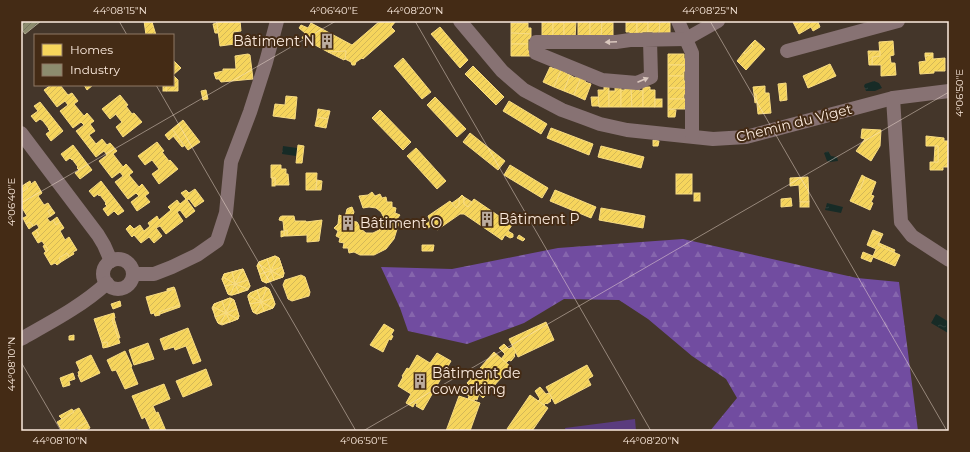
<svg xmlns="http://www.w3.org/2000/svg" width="970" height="452" font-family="Montserrat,sans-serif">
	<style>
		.forest { fill: url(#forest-firs) }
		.pitch { fill: #5a3c7e }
		.water { fill: url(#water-ripples) }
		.homes { fill: url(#homes-hatch); stroke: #f8dc83 }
		.industry { fill: url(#industry-hatch); stroke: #aea890 }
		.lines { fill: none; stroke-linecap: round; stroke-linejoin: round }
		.minor { stroke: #877273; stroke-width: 14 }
		.oneway { fill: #d9c7be }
		.ticks { fill: none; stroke: #fcebde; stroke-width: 1; stroke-opacity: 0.45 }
		.labels { text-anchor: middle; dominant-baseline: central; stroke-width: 4; stroke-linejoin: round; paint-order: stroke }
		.poi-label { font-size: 14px; fill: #fcebde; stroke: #442b15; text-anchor: start }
		.street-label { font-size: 14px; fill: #fcebde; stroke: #442b15 }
		.neatline { fill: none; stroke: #fcebde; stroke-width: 1.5 }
		.ticks-label { font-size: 10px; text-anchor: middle; fill: #fcebde }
	</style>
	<defs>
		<pattern id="forest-firs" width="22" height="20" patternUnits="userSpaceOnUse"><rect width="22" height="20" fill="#714ca0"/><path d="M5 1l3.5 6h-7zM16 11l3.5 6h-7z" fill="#8666ad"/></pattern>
		<pattern id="water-ripples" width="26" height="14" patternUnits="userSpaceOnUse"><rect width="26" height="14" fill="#172b26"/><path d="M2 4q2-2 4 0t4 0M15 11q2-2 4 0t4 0" fill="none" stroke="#2e403b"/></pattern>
		<pattern id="homes-hatch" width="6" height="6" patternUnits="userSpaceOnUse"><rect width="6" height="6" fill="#f6d55c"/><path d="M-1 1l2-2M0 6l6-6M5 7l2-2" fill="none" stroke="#d4b857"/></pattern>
		<pattern id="industry-hatch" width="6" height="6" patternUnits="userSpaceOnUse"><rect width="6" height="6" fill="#8c8c6e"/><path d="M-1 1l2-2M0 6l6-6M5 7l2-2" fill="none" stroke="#76745f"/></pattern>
	</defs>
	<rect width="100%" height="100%" fill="#44362a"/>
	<!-- forest -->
	<polygon class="forest" points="683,239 857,278 899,282 918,431 710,431 737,398 726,379 692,356 648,319 619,300 564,299 524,323 467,344 408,331 400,308 381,267 452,269 558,248"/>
	<!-- pitch -->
	<polygon class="pitch" points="635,419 636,431 566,431 565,428"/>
	<!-- water -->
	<g class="water">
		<polygon points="874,81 879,83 882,88 875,91 866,91 864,86 865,84"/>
		<polygon points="283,146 297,148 296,156 282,154"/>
		<polygon points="828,151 831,156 837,157 838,161 830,162 827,161 824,153"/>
		<polygon points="827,203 843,207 841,213 825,210"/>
		<polygon points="936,314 949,322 948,333 931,323"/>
	</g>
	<!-- homes -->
	<g class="homes">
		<polygon points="144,21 160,21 152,22 156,35 146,35"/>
		<polygon points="215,21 231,21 232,22 240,21 241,31 233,32 235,44 220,46 217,23"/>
		<polygon points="380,21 386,21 387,22 389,21 396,21 391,27 395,31 363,59 362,58 356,62 355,65 352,65 351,62 345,59 346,51 328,52 302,38 305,33 299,28 301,25 308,28 311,23 352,45"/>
		<polygon points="542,21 553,21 553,38 542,35"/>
		<polygon points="553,21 564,21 564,36 553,38"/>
		<polygon points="564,21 576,21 575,39 564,36"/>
		<polygon points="578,21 590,21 590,36 578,39"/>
		<polygon points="590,21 602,21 601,40 590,36"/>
		<polygon points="602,21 613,21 613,37 601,40"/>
		<polygon points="626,21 637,21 637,35 630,35 630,32 626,32"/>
		<polygon points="637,21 648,21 648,32 642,32 642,35 637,35"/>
		<polygon points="648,21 660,21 659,35 653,35 653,32 648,32"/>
		<polygon points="660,21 670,21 670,33 659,35"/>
		<polygon points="794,21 820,21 818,22 820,27 813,31 811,27 799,34 793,22"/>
		<polygon points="217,23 218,33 215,33 213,24"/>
		<polygon points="511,23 528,23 528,28 531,28 531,34 511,33"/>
		<polygon points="440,27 468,60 460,68 431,34"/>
		<polygon points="511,33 531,34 531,39 528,39 528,44 511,44"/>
		<polygon points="755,40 765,49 746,70 737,61 744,52 745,54 753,46 751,44"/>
		<polygon points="893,41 894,55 890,56 891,63 895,63 896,75 881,76 881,65 872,65 872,57 880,56 879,42"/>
		<polygon points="511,44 528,44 528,51 531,51 531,56 511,56"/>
		<polygon points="751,44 753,46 745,54 744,52"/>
		<polygon points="346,51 345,59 344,60 328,52"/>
		<polygon points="868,51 880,51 880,56 872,57 872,65 869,65"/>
		<polygon points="925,53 933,53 933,55 925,56"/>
		<polygon points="248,54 250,55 253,79 221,82 219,79 216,79 214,73 223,71 223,69 236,69 235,56"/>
		<polygon points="668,54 684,54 684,59 687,59 687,65 668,65"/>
		<polygon points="933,55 933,59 945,58 945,71 934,71 934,73 920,74 919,62 926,61 925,56"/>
		<polygon points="403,58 431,92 422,99 394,66"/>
		<polygon points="174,61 181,68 173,75 178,80 178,91 166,91 166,85 173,85 173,62"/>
		<polygon points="830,64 836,76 808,88 803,76"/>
		<polygon points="668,65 687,65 687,71 684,71 684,76 668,76"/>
		<polygon points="473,66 504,97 496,105 465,74"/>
		<polygon points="556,66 562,68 554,87 543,82 550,67 555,69"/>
		<polygon points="562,68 566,70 565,73 570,75 564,91 554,87"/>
		<polygon points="570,75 575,78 577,75 581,77 574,95 564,91"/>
		<polygon points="668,76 684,76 684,81 687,81 688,88 668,88"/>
		<polygon points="581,77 587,79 585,82 591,84 585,100 574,95"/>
		<polygon points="786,83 787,100 780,101 778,84"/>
		<polygon points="51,85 60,85 68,95 72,93 78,101 74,104 84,116 87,113 94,121 90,124 95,131 89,135 96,144 102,139 107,145 110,143 117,151 113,154 123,167 126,164 133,172 129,175 139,187 142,184 149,193 145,196 150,202 137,211 131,202 139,196 136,193 128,199 115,182 123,176 120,172 112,178 99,161 107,155 104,151 96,157 76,131 84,125 81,122 73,128 60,111 68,105 65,101 57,107 44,90"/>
		<polygon points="84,85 93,85 87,90"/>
		<rect x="163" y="85" width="3" height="6"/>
		<polygon points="765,86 765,93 769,93 771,113 758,114 756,94 754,94 753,87"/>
		<polygon points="604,87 609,87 609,107 599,107 598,90 604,90"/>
		<polygon points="615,87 621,87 621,107 609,107 609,91 615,91"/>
		<polygon points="625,87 631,87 632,107 621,107 621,90 625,90"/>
		<polygon points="631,87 639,87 639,91 643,90 643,107 632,107"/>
		<polygon points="643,87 650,87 650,90 655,90 655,107 643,107"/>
		<polygon points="668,88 688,88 687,94 684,94 684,99 668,99"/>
		<polygon points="206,90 208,99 203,100 201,91"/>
		<polygon points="754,94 756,94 757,102 755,103"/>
		<polygon points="120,95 128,105 126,106 132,114 134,113 142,122 123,137 116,127 122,122 117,116 116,114 110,119 102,109"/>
		<polygon points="286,96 297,97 295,119 273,116 275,104 285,105"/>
		<polygon points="435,97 466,129 457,137 427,105"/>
		<polygon points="591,97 598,97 599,106 592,106"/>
		<rect x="655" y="99" width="7" height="8"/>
		<polygon points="668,99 688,99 688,105 685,105 685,109 668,109"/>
		<polygon points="509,101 547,124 541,134 503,111"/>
		<polygon points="40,102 63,131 51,141 46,134 50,131 48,129 49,129 43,121 40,119 36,122 31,116 38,111 34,106"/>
		<polygon points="318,109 330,111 328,119 317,117"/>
		<polygon points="668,109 676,110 675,117 668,117"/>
		<polygon points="380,110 411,142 403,150 372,118"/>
		<polygon points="317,117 328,119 326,128 315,126"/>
		<polygon points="183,120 200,142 188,150 172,129"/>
		<polygon points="551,128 593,144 589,155 547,138"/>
		<polygon points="172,129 176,134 169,140 165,135"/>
		<polygon points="862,129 881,130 880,146 871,161 856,151 865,139 861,138"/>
		<polygon points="470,133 505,161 498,170 463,142"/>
		<polygon points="176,134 184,146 182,147 173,136"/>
		<polygon points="926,136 944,138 944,141 949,141 949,167 943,167 943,170 930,170 930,162 938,162 938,146 926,146"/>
		<polygon points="653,140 659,141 658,146 653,146"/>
		<polygon points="157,142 164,151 162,152 169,161 170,160 178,169 159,184 152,174 159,169 152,160 145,165 138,156"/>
		<polygon points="73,145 92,170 80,179 75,173 79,170 77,168 78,167 72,159 72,160 70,158 66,161 61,154"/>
		<polygon points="298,145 304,146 302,163 296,163"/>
		<polygon points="601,146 644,157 641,168 598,157"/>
		<polygon points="935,146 938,146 938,162 934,162"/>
		<polygon points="416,148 446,181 437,189 407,156"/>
		<polygon points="271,165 281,165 281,169 286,169 286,174 288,174 289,185 275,185 275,178 271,178"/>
		<polygon points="510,165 548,188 542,198 504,175"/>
		<polygon points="306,173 317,173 316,190 306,190"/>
		<rect x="676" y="174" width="16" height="20"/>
		<polygon points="862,175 865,177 860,190 856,188"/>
		<polygon points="808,177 809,202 800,202 799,185 790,186 790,178"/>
		<polygon points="865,177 876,182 871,195 874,196 871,202 873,203 870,210 850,201 856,188 860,190"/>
		<rect x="272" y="178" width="3" height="8"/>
		<polygon points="317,180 322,181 321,190 316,190"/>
		<polygon points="30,181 31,184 35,181 42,193 38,196 44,205 48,203 52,209 48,211 51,216 47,218 50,222 53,220 56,225 60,222 64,228 60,231 65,240 69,237 77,250 73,252 74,254 69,257 67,253 59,258 61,262 57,265 55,263 51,265 44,253 48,250 42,241 38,243 35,238 39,235 36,230 39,228 37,224 33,226 30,222 26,224 23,218 27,216 21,206 21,193 28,188 25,184"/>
		<polygon points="101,181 124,211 118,215 114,211 108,216 103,209 107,206 105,204 106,203 100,195 99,196 98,194 94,197 89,191"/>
		<polygon points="25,184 28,188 21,193 21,187"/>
		<polygon points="195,189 204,201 195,207 189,199 187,200 195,211 186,218 180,210 177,212 183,221 166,234 160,226 156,228 162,236 154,243 149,237 141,243 134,235 132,237 126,229 130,225 134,229 140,225 144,231 150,226 148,223 157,216 159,220 171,210 168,207 177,200 180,204 186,199 181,193 186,190 189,193"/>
		<polygon points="555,190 596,207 591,218 550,201"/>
		<polygon points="372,192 375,196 380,194 382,198 386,197 387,202 392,202 392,207 396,208 395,213 400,215 397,219 401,222 398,226 394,239 386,249 374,255 360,255 354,252 349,253 348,248 343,248 344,243 339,242 340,238 336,236 338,231 334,228 338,224 339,215 345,217 347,209 349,208 352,207 354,212 351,221 357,222 361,229 366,233 373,233 379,230 383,225 384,218 381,212 376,208 369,207 363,208 359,196 368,195"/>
		<rect x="694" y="193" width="6" height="8"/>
		<polygon points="462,195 464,197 464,204 468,207 474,199 512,225 508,231 513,234 513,237 510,238 505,235 502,240 464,214 460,214 437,230 433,225 428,228 426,227 426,224 430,221 428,216 450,201 456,208 459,205 459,198"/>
		<polygon points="464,197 472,202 468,207 464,204"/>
		<polygon points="459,198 459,205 456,208 452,203"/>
		<polygon points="791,198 792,206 781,207 781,199"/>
		<rect x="800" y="202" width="9" height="5"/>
		<polygon points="601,208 645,216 643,228 599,220"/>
		<polygon points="52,209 55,213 51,216 48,211"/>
		<polygon points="282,216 294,216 295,221 306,221 306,222 322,220 319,241 307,242 307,235 287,236 287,230 284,231 283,221 279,220 280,217"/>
		<polygon points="57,217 60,222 56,225 53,220"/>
		<polygon points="30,222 33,226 29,229 26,224"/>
		<polygon points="36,230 39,235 35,238 32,233"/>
		<polygon points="287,230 287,236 284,236 284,231"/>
		<polygon points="873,230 883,234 882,236 872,232"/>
		<polygon points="281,231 284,231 284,236 281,237"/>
		<polygon points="872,232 882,236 878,245 900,255 895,266 873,257 871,262 861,258 863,252 873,256 876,249 867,245"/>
		<polygon points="519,235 525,239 523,241 517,238"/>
		<polygon points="879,243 895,250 894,252 878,245"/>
		<polygon points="45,245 48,250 46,252 43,246"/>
		<polygon points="422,245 434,245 433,251 422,251"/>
		<polygon points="67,253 69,257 61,262 59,258"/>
		<polygon points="275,256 279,258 284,273 283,277 266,283 262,281 257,266 259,262"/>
		<polygon points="275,256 277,257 271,271 267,259"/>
		<polygon points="277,257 279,258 282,267 271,271"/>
		<polygon points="267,259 271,271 258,264 259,262"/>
		<polygon points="258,264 271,271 260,274 257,266"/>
		<polygon points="282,267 284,273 283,277 271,271"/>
		<polygon points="243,269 250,286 248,290 232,295 228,294 222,279 224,274"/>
		<polygon points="243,269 235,284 232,272"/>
		<polygon points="243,269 248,280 235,284"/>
		<polygon points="271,271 283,277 274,280"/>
		<polygon points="271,271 274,280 266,283 265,282"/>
		<polygon points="271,271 265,282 262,281 260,274"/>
		<polygon points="232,272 235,284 223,277 224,274"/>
		<polygon points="301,275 305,277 310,292 309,296 292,301 288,299 283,285 285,280"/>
		<polygon points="223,277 235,284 225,286 222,279"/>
		<polygon points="248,280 250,286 248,289 235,284"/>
		<polygon points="235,284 248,289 239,293"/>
		<polygon points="235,284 239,293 232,295 230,295"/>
		<polygon points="235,284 230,295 228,294 225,286"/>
		<polygon points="174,287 175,289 167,291 167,289"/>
		<polygon points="265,287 269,289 275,304 273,308 257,314 253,312 248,297 250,293"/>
		<polygon points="265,287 267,288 261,302 257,290"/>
		<polygon points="267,288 269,289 273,298 261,302"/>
		<polygon points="175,289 180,305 159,312 160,315 155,316 154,313 151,314 146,297"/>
		<polygon points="257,290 261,302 248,295 250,293"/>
		<polygon points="248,295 261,302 250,304 248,297"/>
		<polygon points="230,298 234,300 239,316 238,319 222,325 218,323 212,308 214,304"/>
		<polygon points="230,298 232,299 226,313 222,301"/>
		<polygon points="273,298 275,304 273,308 261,302"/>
		<polygon points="232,299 234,300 237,309 226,313"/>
		<polygon points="120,301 121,306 113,309 111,304"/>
		<polygon points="222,301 226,313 213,307 214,304"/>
		<polygon points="261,302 273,308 264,311"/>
		<polygon points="261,302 264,311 257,314 255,313"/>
		<polygon points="261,302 255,313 253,312 250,304"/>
		<polygon points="180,305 180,307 160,314 159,312"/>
		<polygon points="213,307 226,313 215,317"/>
		<polygon points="237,309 239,316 238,319 226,313"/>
		<polygon points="114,313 115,318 112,319 120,343 108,347 107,342 102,343 94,319"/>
		<polygon points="226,313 238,319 230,322"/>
		<polygon points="226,313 230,322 220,324"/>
		<polygon points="226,313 220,324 218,323 215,317"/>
		<polygon points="114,318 120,338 118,338 112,319"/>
		<polygon points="546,322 554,340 518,357 509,339"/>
		<polygon points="384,324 394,330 391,335 393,336 391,340 389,339 383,352 370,345"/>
		<polygon points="188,328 201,361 193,364 186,346 175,350 174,347 164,350 160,339"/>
		<polygon points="74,335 74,340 69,340 69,336"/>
		<polygon points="107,342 108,347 103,348 102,343"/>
		<polygon points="148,343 154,359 134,365 129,350"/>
		<polygon points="504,344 509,349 513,346 516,352 514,355 515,356 511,361 509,360 506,363 501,359 505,354 499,348"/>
		<polygon points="125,351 132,366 131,367 138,384 125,389 116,370 112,371 107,360"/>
		<polygon points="494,352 511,367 483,398 467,383"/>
		<polygon points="437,353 451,361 423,410 416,406 417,404 415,403 413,407 406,403 411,394 398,386 403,377 402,376 407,368 409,369 417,355 430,363"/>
		<polygon points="91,355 100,373 81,382 78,375 79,375 78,372 80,371 76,362"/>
		<polygon points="587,365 593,376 588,379 591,385 555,404 546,387"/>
		<polygon points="206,369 212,385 183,397 176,381"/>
		<polygon points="73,373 75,379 69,381 70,385 63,387 60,378"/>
		<polygon points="164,384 170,399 153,406 156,413 158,412 166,431 151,431 145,417 142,419 132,396"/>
		<polygon points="540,387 546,394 549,393 552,398 550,400 551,401 547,404 546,403 544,405 538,401 540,399 535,391"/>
		<polygon points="464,388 472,392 474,390 479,394 477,400 475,399 474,401 468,399 469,396 462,392"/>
		<polygon points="530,395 548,408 532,431 510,431 507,429"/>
		<polygon points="459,396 480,403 470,431 446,431"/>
		<polygon points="79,408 87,422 72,431 62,431 57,422 74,412 73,411"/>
		<polygon points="72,409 74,412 62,419 59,416"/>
		<polygon points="87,422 90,428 84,431 79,431 77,428"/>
	</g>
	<!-- industry -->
	<polygon class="industry" points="21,21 41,21 25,34 21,28"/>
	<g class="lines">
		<!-- minor -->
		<g class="minor">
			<polyline points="460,21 502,71 524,90 562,110 584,118 600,124 627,130 713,139 746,137 893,98 949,91"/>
			<polyline points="678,21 692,53 692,136"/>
			<polyline points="650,40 651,77 637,83 602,80 536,53 536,42 616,42 630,40 686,39 718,21"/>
			<polyline points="787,51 898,21"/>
			<polyline points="893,98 901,222 912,236 949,260"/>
			<polyline points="21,133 98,235 104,245 111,261"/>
			<circle cx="118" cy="274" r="15"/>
			<polyline points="133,274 154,274 172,267 197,255 217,241 226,213 231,162 250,112 266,62 277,21"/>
			<path d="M21 339C51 322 82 306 107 283"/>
		</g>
	</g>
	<!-- one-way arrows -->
	<defs><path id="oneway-solid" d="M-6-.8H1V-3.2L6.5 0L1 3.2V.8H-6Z"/></defs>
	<g class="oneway">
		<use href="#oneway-solid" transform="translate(611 42) rotate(178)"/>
		<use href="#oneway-solid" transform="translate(643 80) rotate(-23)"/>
	</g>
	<!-- ticks -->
	<path class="ticks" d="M119 21 127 35M415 21 651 431M710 21 947 431M156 85 356 431M21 203 336 21M21 362 61 431M363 431 949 92"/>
	<!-- icons -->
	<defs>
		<symbol id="building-bare" viewBox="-9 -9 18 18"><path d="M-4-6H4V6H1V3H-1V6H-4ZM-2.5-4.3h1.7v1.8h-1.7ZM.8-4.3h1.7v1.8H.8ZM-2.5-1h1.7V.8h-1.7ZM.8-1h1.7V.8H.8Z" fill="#bcac9f" stroke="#442b15" stroke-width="2.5" paint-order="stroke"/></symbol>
	</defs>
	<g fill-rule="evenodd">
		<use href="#building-bare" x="316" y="30" width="22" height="22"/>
		<use href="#building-bare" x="476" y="208" width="22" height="22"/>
		<use href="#building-bare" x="337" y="212" width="22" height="22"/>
		<use href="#building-bare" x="409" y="370" width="22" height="22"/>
	</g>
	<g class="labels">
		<!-- poi labels -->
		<g class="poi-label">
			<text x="315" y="41" text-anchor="end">Bâtiment N</text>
			<text x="499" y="219">Bâtiment P</text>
			<text x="360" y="223">Bâtiment O</text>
			<text x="432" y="373">Bâtiment de<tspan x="432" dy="16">coworking</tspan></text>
		</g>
		<!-- street labels -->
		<g class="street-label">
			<text transform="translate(794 123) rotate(-14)">Chemin du Viget</text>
		</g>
	</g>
	<!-- border -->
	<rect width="970" height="452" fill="none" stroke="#442b15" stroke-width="44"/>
	<!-- legend -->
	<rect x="34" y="34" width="140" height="52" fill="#442b15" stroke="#8e7865"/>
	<rect x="42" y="44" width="20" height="12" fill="#f6d55c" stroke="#8e7865"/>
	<text x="70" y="54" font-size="12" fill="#fcebde">Homes</text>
	<rect x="42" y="64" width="20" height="12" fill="#8c8c6e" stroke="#8e7865"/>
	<text x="70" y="74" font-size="12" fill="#fcebde">Industry</text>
	<rect x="22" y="22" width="926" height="408" class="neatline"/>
	<g class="ticks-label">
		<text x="120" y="14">44°08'15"N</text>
		<text x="334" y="14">4°06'40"E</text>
		<text x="415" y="14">44°08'20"N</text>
		<text x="710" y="14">44°08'25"N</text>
		<text transform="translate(959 93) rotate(-90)" y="4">4°06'50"E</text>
		<text transform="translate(11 202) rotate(-90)" y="4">4°06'40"E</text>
		<text transform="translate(11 364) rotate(-90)" y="4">44°08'10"N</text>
		<text x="60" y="444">44°08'10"N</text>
		<text x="364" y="444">4°06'50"E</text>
		<text x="651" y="444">44°08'20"N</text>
	</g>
</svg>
